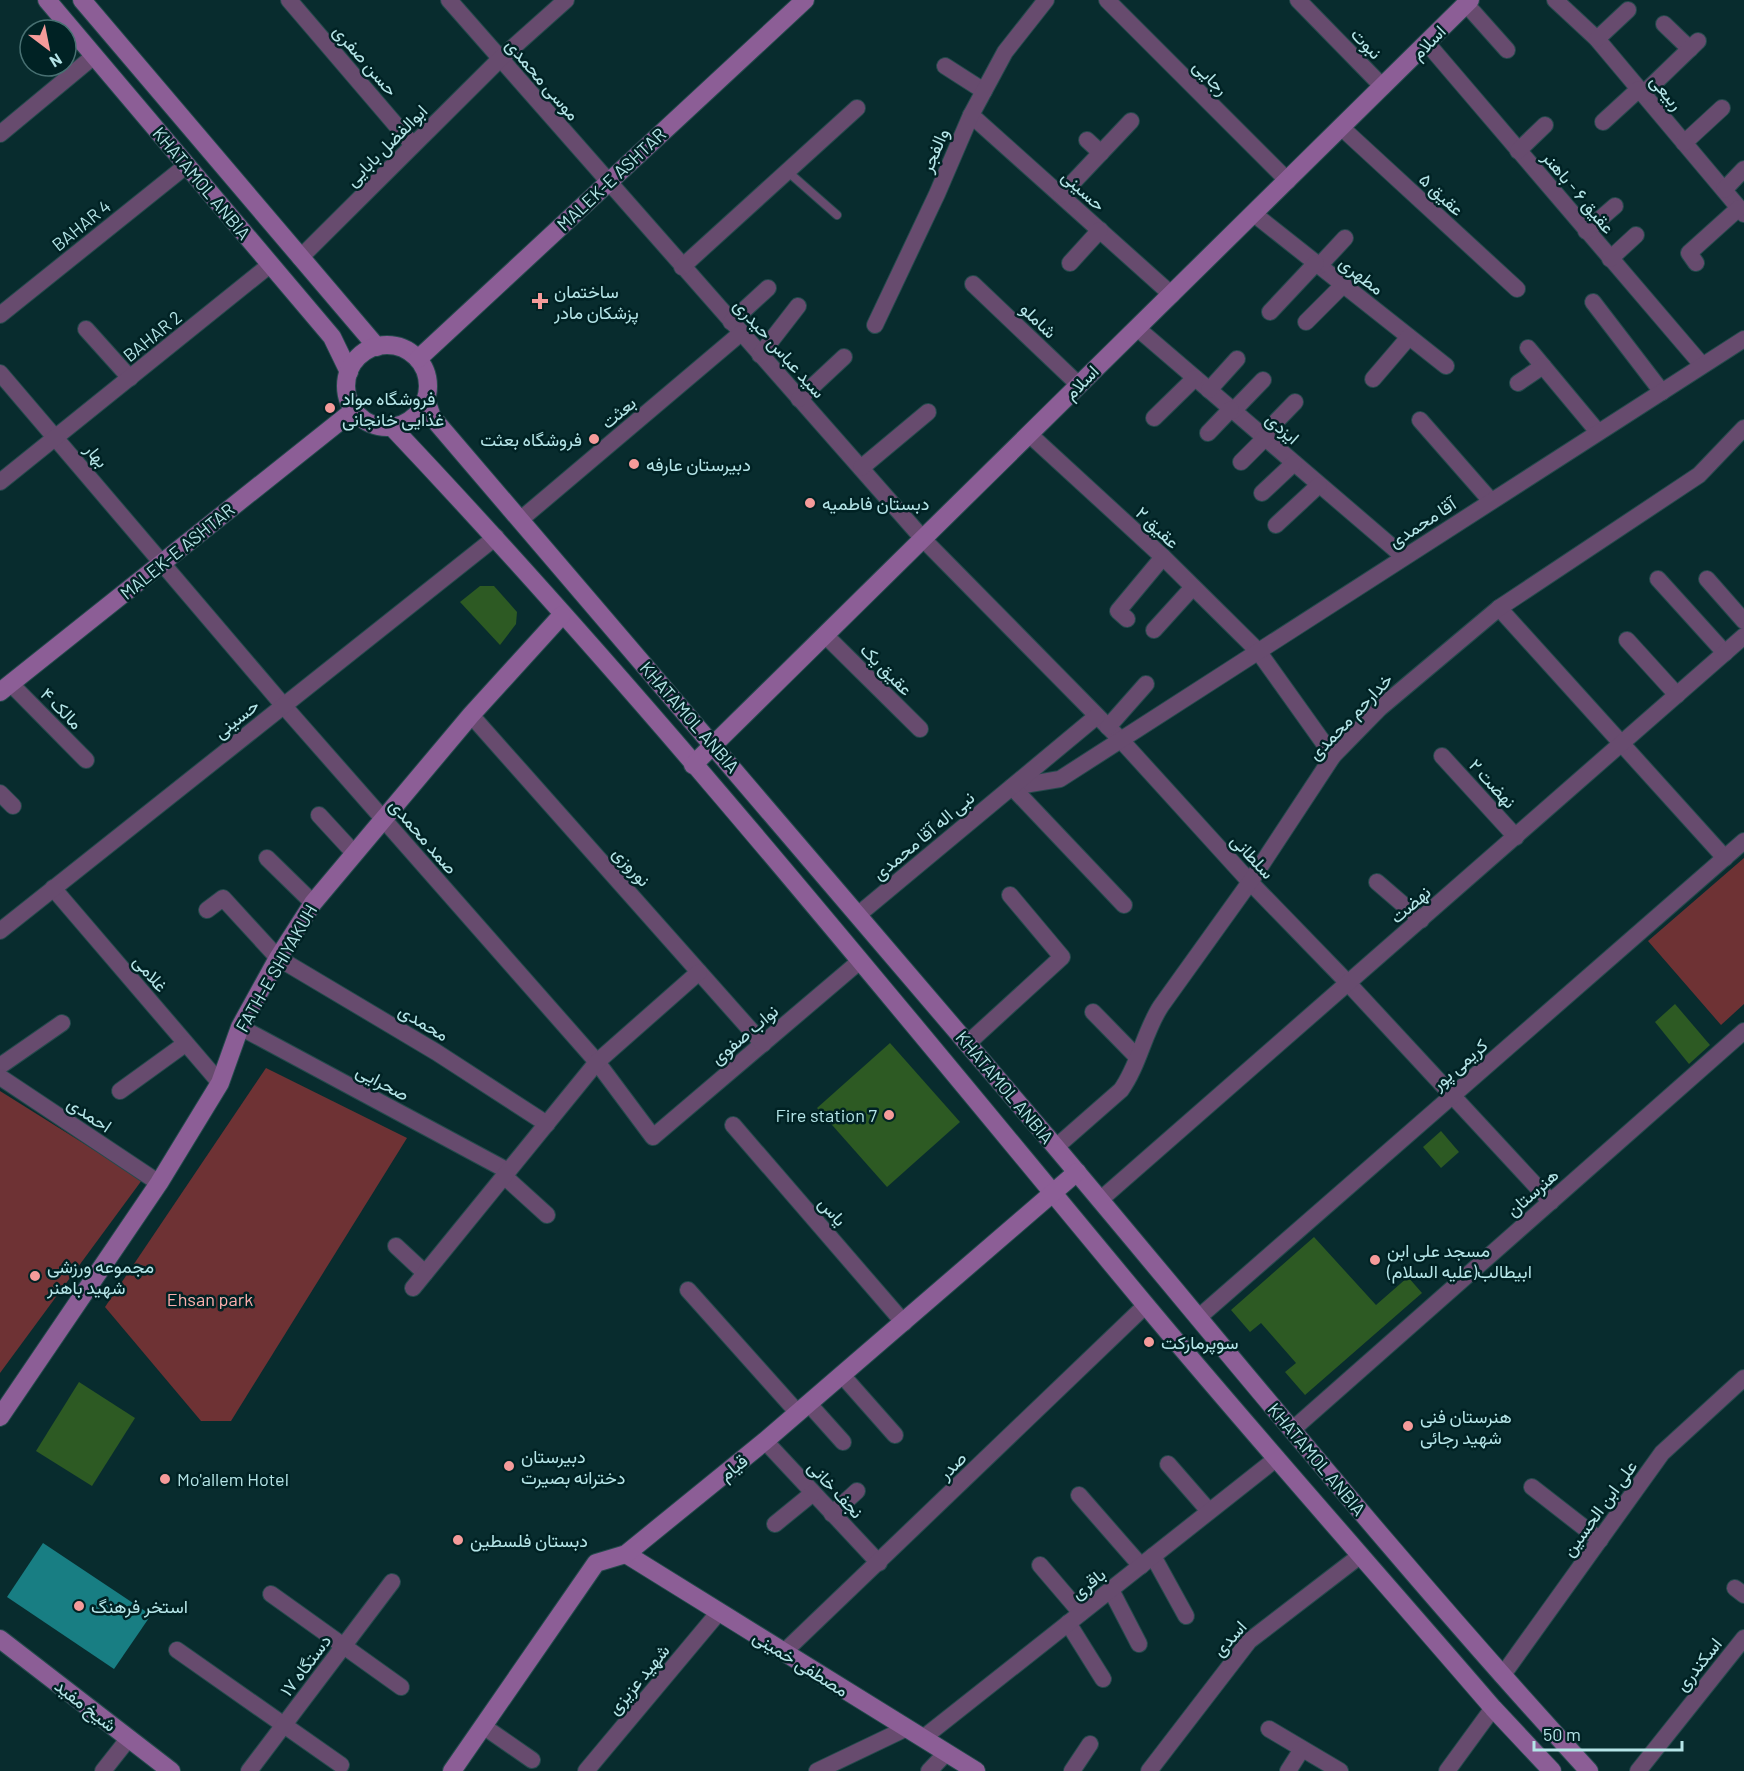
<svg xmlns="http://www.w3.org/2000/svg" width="1744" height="1771" font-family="Barlow,Vazirmatn,sans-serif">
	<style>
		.green { fill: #6e3234 }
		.water { fill: #187e83 }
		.building { fill: #2d5a23 }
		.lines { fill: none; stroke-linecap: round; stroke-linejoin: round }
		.lane-casing { stroke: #244a4c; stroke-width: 10 }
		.street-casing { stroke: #244a4c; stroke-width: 18 }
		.secondary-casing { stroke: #244a4c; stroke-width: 20 }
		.lane { stroke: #674b6e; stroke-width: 8 }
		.street { stroke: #674b6e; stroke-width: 16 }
		.secondary { stroke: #8c5e96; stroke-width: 18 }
		.poi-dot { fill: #f59b9a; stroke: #002224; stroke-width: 2 }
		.labels { text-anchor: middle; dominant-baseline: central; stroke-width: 5; stroke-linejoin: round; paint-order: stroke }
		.street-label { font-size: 18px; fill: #b5e5e8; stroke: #002224 }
		.poi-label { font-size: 18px; fill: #b5e5e8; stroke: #002224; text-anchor: start }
		.park-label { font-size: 18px; fill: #feafae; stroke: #002224 }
	</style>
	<rect width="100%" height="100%" fill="#082c2e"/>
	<!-- green -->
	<g class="green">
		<polygon points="1744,858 1744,1004 1721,1025 1648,941"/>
		<polygon points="266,1068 407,1138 231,1421 201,1421 105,1307"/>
		<polygon points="0,1091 142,1180 0,1373"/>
	</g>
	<!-- water -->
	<polygon class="water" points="43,1543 151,1615 114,1669 7,1597"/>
	<!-- building -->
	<g class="building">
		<polygon points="480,586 494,586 517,612 516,624 500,645 460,602"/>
		<polygon points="1675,1004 1710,1045 1689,1064 1655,1022"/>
		<polygon points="890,1043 960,1122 887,1187 817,1108"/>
		<polygon points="1441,1131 1459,1152 1441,1168 1423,1147"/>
		<polygon points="1314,1237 1376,1305 1408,1277 1422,1293 1305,1395 1285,1372 1296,1363 1261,1323 1250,1332 1231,1310"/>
		<polygon points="79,1382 135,1418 92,1486 36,1451"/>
	</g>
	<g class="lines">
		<defs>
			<polyline id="lane" points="787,171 837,215"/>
			<g id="street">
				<polyline points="289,0 413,145"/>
				<polyline points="449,0 924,540 1120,739 1250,882 1348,983 1551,1202"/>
				<polyline points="1107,0 1288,181"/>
				<polyline points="1298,0 1383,87"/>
				<polyline points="1555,0 1597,39 1744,214"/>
				<polyline points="1466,4 1507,50"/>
				<polyline points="1664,24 1690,49"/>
				<polyline points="1597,39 1628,10"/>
				<polyline points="1427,43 1702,365"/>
				<polyline points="945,66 984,91"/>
				<polyline points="1643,94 1698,41"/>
				<polyline points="971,115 1172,295"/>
				<polyline points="1603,122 1639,89"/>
				<polyline points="1342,128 1517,289"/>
				<polyline points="0,134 94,56"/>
				<polyline points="1087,140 1101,153"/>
				<polyline points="1684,143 1722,108"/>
				<polyline points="1518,151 1545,125"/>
				<polyline points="1724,190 1744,169"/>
				<polyline points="1061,195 1131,121"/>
				<polyline points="1254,214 1446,366"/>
				<polyline points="1586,231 1615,206"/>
				<polyline points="300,258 500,59 566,0"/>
				<polyline points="1610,259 1636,235"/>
				<polyline points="1070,263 1100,230"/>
				<polyline points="1696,263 1689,253 1739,208"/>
				<polyline points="1319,266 1345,238"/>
				<polyline points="682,267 857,108"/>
				<polyline points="973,284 1079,385"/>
				<polyline points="1593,302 1662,392"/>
				<polyline points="1270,312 1316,263"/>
				<polyline points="0,315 187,165"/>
				<polyline points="731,322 768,288"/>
				<polyline points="1306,322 1343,285"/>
				<polyline points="875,325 937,194 971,115 1005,52 1046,0"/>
				<polyline points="1137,328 1404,557"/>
				<polyline points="86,329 130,378"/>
				<polyline points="1528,348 1598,432"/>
				<polyline points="760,355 798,306"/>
				<polyline points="0,373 283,705 597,1062 653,1137 860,961"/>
				<polyline points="1373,379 1409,337"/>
				<polyline points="1518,383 1543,366"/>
				<polyline points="1209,390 1237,359"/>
				<polyline points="799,399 844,357"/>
				<polyline points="1233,411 1263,380"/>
				<polyline points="1154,418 1195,378"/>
				<polyline points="1420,420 1491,501"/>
				<polyline points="1208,433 1231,409"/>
				<polyline points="1029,434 1163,557 1258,651 1333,756"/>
				<polyline points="1262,436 1295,402"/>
				<polyline points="1241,462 1265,438"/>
				<polyline points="861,468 928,412"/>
				<polyline points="0,482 271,264"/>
				<polyline points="1262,493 1294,463"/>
				<polyline points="520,520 741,333"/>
				<polyline points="1276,525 1319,485"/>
				<polyline points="1658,579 1725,653"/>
				<polyline points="1707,579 1744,621"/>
				<polyline points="1499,608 1725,858"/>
				<polyline points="1127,619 1118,611 1163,557"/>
				<polyline points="1154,630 1193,587"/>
				<polyline points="826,636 920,729"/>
				<polyline points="1627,640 1677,695"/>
				<polyline points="11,684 86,760"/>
				<polyline points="471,715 763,1044"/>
				<polyline points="1108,727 1146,684"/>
				<polyline points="1442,756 1516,837"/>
				<polyline points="1012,787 1060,779 1744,339"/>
				<polyline points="1012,787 1124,905"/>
				<polyline points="0,793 13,806"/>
				<polyline points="319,815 354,853"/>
				<polyline points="267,858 313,903"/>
				<polyline points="1377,882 1421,920"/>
				<polyline points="53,888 220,1083"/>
				<polyline points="207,910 223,898 278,958 436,1052 547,1124"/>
				<polyline points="859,914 1097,716"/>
				<polyline points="0,931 496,537"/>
				<polyline points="1093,1012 1136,1056"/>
				<polyline points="240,1027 508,1171"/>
				<polyline points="968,1043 1062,957 1010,895"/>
				<polyline points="0,1066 62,1023"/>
				<polyline points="0,1077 159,1183"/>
				<polyline points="120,1091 185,1044"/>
				<polyline points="733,1125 904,1323"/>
				<path d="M1056 1147 1121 1090C1139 1065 1144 1032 1161 1006L1250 882 1333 756 1380 708 1499 608 1699 475 1744 428"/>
				<polyline points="504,1176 547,1215"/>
				<polyline points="1100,1200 1744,636"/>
				<polyline points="396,1246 425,1273"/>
				<polyline points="413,1288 597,1062 699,972"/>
				<polyline points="688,1290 798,1413"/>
				<polyline points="1199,1317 1744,841"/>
				<polyline points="842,1375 895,1435"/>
				<polyline points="809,1404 843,1442"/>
				<polyline points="1292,1430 1744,1031"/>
				<polyline points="765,1441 879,1563"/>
				<polyline points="1168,1464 1209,1511"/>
				<polyline points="1532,1487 1600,1540"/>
				<polyline points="1079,1495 1141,1566"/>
				<polyline points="832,1514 857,1491"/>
				<polyline points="775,1524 813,1493"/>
				<polyline points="1153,1556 1186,1616"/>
				<polyline points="1040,1565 1081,1613"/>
				<polyline points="1735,1588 1744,1595"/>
				<polyline points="1111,1590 1139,1644"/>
				<polyline points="271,1594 401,1687"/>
				<polyline points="1068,1623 1103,1679"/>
				<polyline points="177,1650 341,1765"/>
				<polyline points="784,1652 1146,1305"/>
				<polyline points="1502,1676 1662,1453 1744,1378"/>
				<polyline points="483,1726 532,1760"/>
				<polyline points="1269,1729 1340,1771"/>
				<polyline points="923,1738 1277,1458"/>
				<polyline points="103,1771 129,1738"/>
				<polyline points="249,1771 392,1582"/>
				<polyline points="586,1771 719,1612"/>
				<polyline points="817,1771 907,1728"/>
				<polyline points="929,1771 946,1753"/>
				<polyline points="1072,1771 1090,1744"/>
				<polyline points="1149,1771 1249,1641 1361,1555"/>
				<polyline points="1288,1771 1302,1749"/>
				<polyline points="1447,1771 1493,1708"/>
				<polyline points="1638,1771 1744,1638"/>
			</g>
			<g id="secondary">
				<polyline points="47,0 332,337 349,372"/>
				<polyline points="82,0 377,347"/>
				<circle cx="387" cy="386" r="41"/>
				<polyline points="418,359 805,0"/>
				<path d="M426 400 432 417C640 659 848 901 1054 1145 1231 1355 1403 1569 1589 1771"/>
				<path d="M392 427C656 706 898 1007 1144 1303 1258 1440 1377 1573 1493 1708L1552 1771"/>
				<polyline points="0,692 354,410"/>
				<polyline points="693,765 1470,0"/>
				<polyline points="0,1417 159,1183 220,1083 240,1027 278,958 313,903 471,715 562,615"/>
				<polyline points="626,1554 976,1771"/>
				<polyline points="0,1639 171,1771"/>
				<polyline points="452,1771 596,1563 626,1554 765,1441 1077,1172"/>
			</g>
		</defs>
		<!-- lane casing -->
		<use href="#lane" class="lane-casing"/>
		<!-- street casing -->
		<use href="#street" class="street-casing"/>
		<!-- secondary casing -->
		<use href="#secondary" class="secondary-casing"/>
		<!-- lane -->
		<use href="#lane" class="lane"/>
		<!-- street -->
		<use href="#street" class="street"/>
		<!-- secondary -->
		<use href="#secondary" class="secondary"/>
	</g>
	<!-- markers -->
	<g class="poi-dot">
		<path d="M537 292h6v6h6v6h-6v6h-6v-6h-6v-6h6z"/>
		<circle cx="330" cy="408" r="6"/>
		<circle cx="594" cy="439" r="6"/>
		<circle cx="634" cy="464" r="6"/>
		<circle cx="810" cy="503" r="6"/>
		<circle cx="889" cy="1115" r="6"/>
		<circle cx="1375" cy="1260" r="6"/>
		<circle cx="35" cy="1276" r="6"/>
		<circle cx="1149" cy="1342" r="6"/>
		<circle cx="1408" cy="1426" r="6"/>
		<circle cx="509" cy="1466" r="6"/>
		<circle cx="165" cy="1479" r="6"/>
		<circle cx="458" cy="1540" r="6"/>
		<circle cx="79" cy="1606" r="6"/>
	</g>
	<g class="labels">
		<!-- street labels -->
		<g class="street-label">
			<text transform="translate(1428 42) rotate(-45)">اسلام</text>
			<text transform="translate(1367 43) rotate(46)">نبوت</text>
			<text transform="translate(366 60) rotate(49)">حسن صفری</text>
			<text transform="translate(1211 77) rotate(45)">رجایی</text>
			<text transform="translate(543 79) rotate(49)">موسی محمدی</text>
			<text transform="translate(1667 92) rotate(50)">ربیعی</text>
			<text transform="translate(386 145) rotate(-45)">ابوالفضل بابایی</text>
			<text transform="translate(934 150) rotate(-67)">والفجر</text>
			<text transform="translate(611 179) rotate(-43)">MALEK-E ASHTAR</text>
			<text transform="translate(202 183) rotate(50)">KHATAMOL ANBIA</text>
			<text transform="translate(1084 190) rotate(42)">حسینی</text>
			<text transform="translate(1579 192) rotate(50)">عقیق ۶ - باهنر</text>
			<text transform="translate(1442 194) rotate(43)">عقیق ۵</text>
			<text transform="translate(81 225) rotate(-39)">BAHAR 4</text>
			<text transform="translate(1362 275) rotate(38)">مطهری</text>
			<text transform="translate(1039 320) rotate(44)">شاملو</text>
			<text transform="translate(152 336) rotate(-39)">BAHAR 2</text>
			<text transform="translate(780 348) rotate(48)">سید عباس حیدری</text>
			<text transform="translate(1081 382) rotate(-45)">اسلام</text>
			<text transform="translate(618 412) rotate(-40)">بعثت</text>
			<text transform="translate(1283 428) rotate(41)">ایزدی</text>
			<text transform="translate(97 455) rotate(51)">بهار</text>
			<text transform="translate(1422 522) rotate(-33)">آقا محمدی</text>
			<text transform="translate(1158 527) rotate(43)">عقیق ۲</text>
			<text transform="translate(177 551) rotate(-39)">MALEK-E ASHTAR</text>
			<text transform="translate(887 669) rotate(45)">عقیق یک</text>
			<text transform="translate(62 708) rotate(45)">مالک ۴</text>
			<text transform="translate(1350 716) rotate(-46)">خدارحم محمدی</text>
			<text transform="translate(690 717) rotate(49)">KHATAMOL ANBIA</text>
			<text transform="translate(236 718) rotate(-38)">حسینی</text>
			<text transform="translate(1493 783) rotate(47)">نهضت ۲</text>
			<text transform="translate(923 835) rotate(-40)">نبی اله آقا محمدی</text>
			<text transform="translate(424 836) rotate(49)">صمد محمدی</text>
			<text transform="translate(1253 856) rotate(47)">سلطانی</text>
			<text transform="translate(632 866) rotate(48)">نوروزی</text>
			<text transform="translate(1410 904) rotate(-41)">نهضت</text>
			<text transform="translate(276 968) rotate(-60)">FATH-E SHIYAKUH</text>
			<text transform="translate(151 973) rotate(50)">غلامی</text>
			<text transform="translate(424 1022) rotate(31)">محمدی</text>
			<text transform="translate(744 1034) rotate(-40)">نواب صفوی</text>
			<text transform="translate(1459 1064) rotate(-41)">کریمی پور</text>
			<text transform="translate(383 1082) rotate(28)">صحرایی</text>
			<text transform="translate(1005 1087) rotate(50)">KHATAMOL ANBIA</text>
			<text transform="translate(90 1114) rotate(34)">احمدی</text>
			<text transform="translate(1532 1192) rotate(-41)">هنرستان</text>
			<text transform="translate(833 1211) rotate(49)">یاس</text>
			<text transform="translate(1317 1459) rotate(50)">KHATAMOL ANBIA</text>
			<text transform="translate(952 1465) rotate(-44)">صدر</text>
			<text transform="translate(733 1467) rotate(-39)">قیام</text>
			<text transform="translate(836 1489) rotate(47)">نجف خانی</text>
			<text transform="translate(1599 1508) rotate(-54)">علی ابن الحسین</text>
			<text transform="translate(1088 1583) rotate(-38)">باقری</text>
			<text transform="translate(1229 1638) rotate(-48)">اسدی</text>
			<text transform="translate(801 1663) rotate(32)">مصطفی خمینی</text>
			<text transform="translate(1698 1664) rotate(-51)">اسکندری</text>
			<text transform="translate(305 1665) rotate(-53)">۱۷ دستگاه</text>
			<text transform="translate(638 1679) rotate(-50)">شهید عزیزی</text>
			<text transform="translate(86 1705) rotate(38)">شیخ مفید</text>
		</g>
		<!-- poi labels -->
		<g class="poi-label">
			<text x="554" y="291">ساختمان<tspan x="554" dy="21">پزشکان مادر</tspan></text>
			<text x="342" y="398">فروشگاه مواد<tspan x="342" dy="21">غذایی خانجانی</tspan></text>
			<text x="582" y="439" text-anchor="end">فروشگاه بعثت</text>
			<text x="646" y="464">دبیرستان عارفه</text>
			<text x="822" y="503">دبستان فاطمیه</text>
			<text x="877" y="1115" text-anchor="end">Fire station 7</text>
			<text x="1387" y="1250">مسجد علی ابن<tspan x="1387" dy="21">ابیطالب(علیه السلام)</tspan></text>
			<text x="47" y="1266">مجموعه ورزشی<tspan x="47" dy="21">شهید باهنر</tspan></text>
			<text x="1161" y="1342">سوپرمارکت</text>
			<text x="1420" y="1416">هنرستان فنی<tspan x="1420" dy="21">شهید رجائی</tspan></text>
			<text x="521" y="1456">دبیرستان<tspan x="521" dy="21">دخترانه بصیرت</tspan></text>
			<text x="177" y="1479">Mo'allem Hotel</text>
			<text x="470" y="1540">دبستان فلسطین</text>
			<text x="91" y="1606">استخر فرهنگ</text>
		</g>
		<!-- park labels -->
		<g class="park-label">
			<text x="210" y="1299">Ehsan park</text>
		</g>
	</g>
	<!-- north arrow -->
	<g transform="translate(48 48) rotate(148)"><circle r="28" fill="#002224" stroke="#487072" stroke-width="1.5"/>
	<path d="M0-4.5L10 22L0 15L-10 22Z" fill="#f59b9a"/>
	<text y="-9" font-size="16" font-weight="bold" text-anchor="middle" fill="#b5e5e8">N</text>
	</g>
	<!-- scale -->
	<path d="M1534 1741v9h148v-9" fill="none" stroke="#b5e5e8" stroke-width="3"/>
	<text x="1543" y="1741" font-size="18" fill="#b5e5e8" stroke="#002224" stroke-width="4.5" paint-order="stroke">50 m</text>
</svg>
